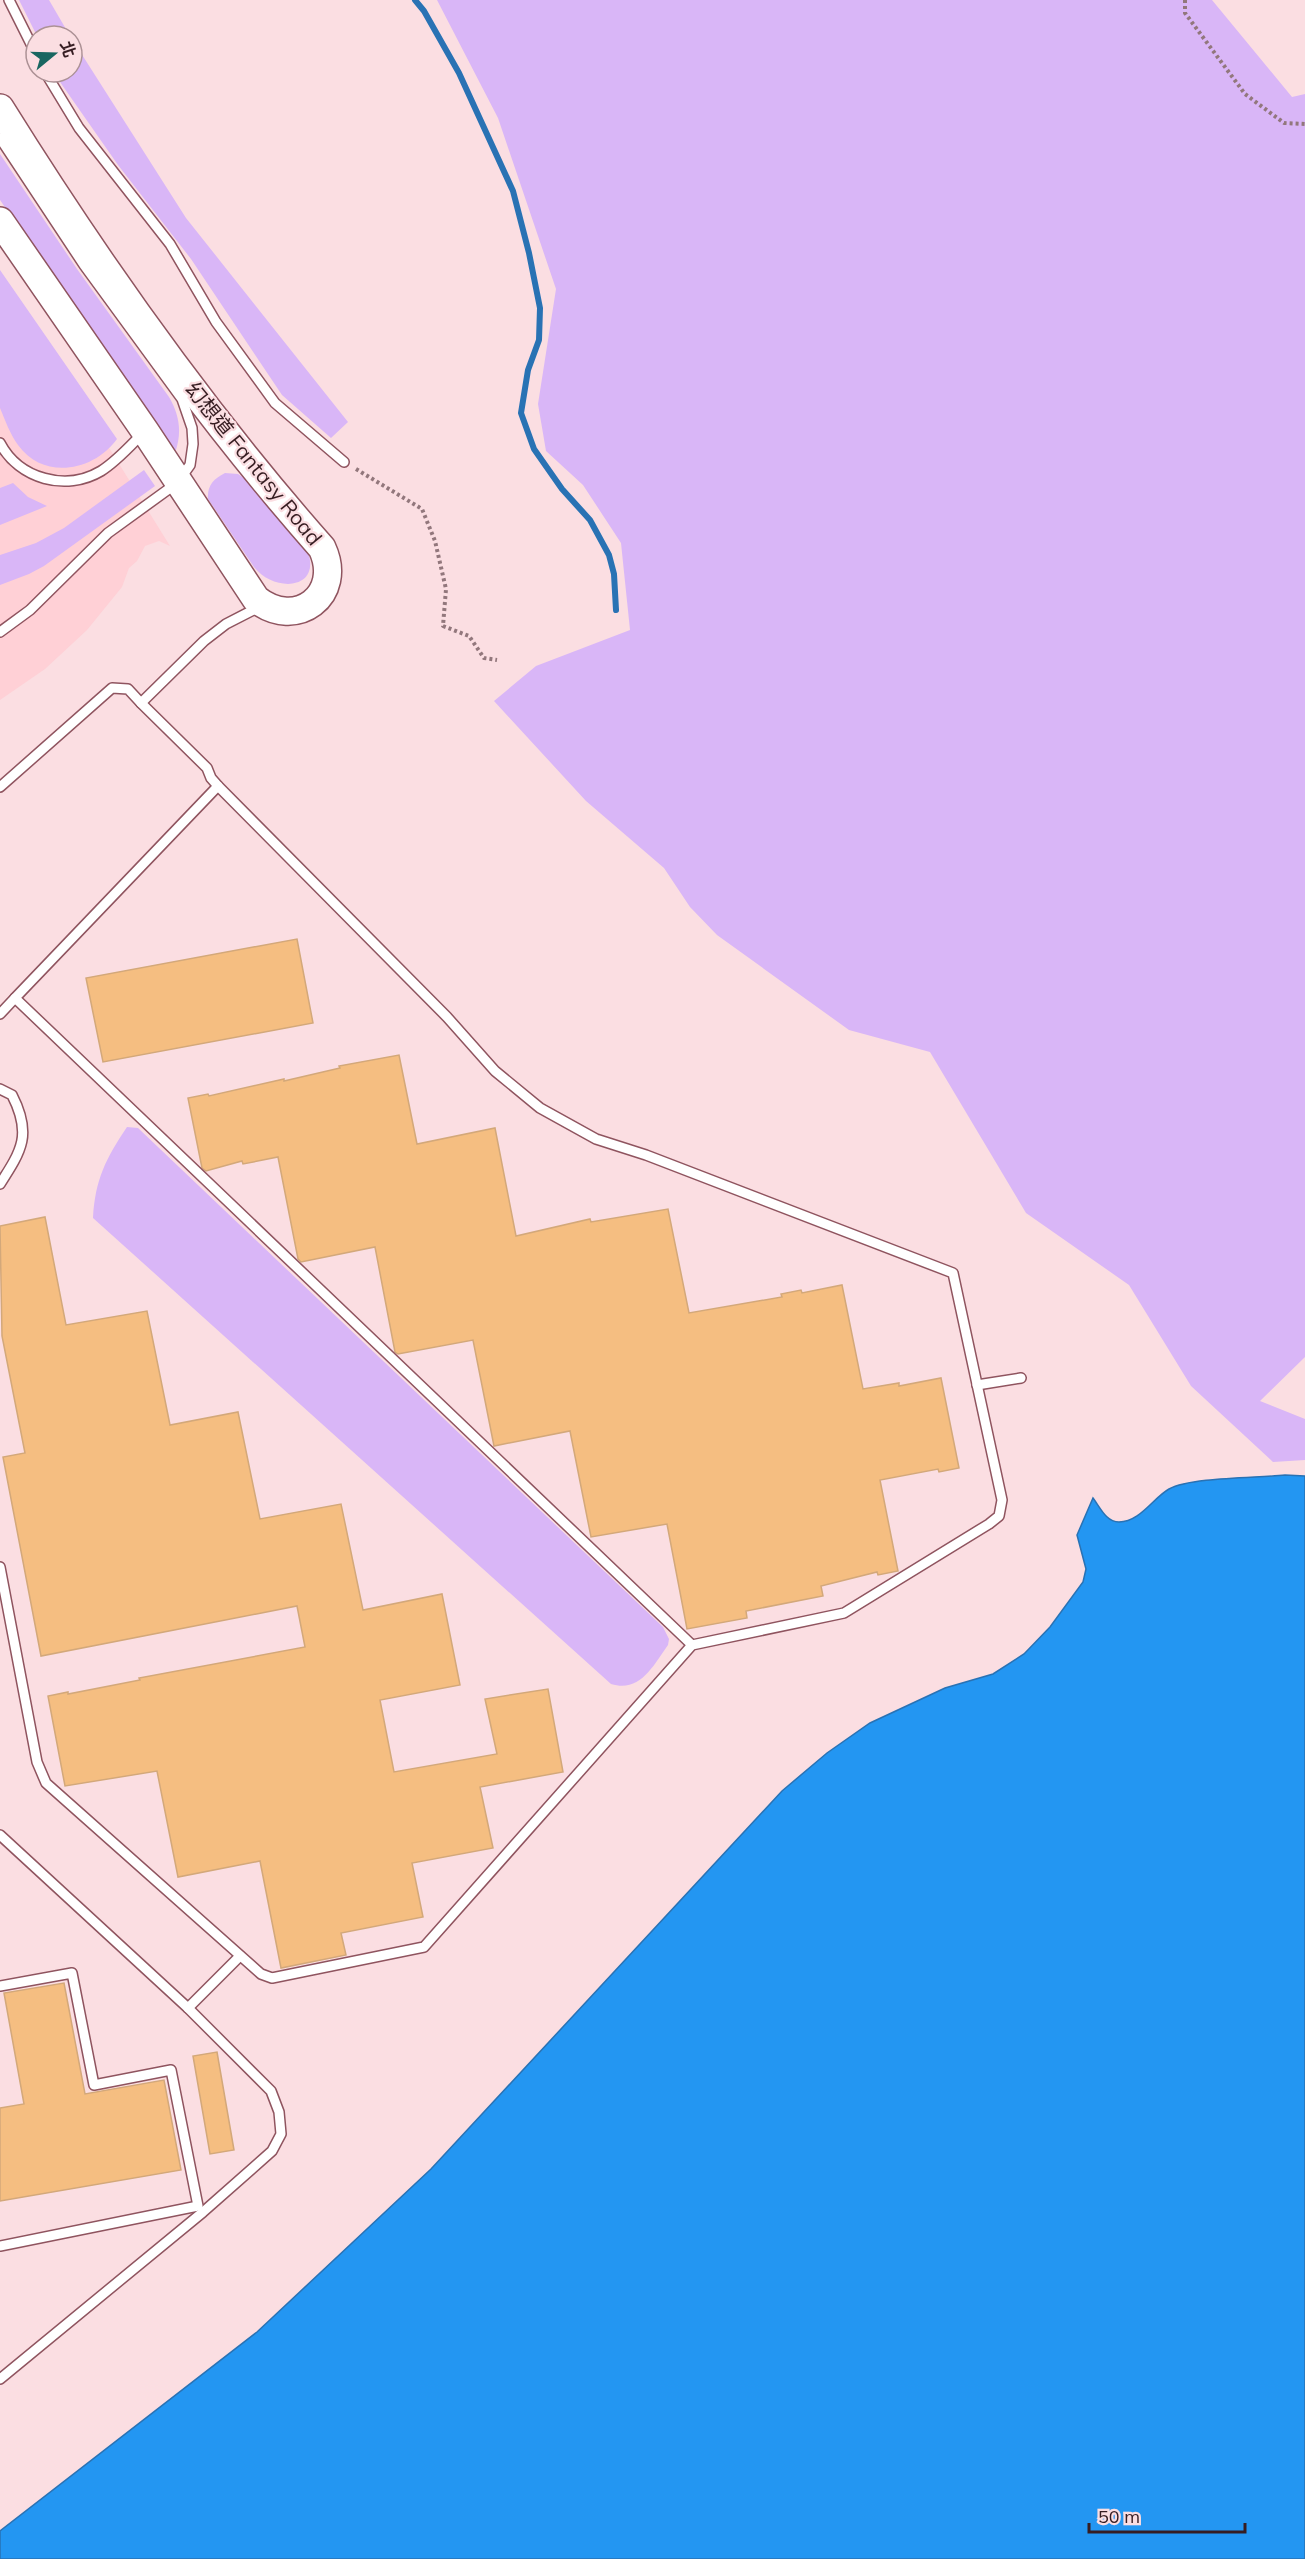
<svg xmlns="http://www.w3.org/2000/svg" width="1305" height="2559" font-family="Mulish,'Noto Sans TC',sans-serif">
	<style>
		.built { fill: #ffd0d6 }
		.green { fill: #d9b6f7 }
		.water { fill: #2396f2; stroke: #2972b4; stroke-width: 1.5 }
		.lines { fill: none; stroke-linecap: round; stroke-linejoin: round }
		.stream { stroke: #2972b4; stroke-width: 6 }
		.building { fill: #f5be81; stroke: #d3a87a; stroke-width: 1.5 }
		.lane-casing { stroke: #8f545f; stroke-width: 12 }
		.secondary-casing { stroke: #8f545f; stroke-width: 30 }
		.path { stroke: #92777c; stroke-width: 4; stroke-dasharray: 3 3; stroke-linecap: butt }
		.lane { stroke: #fff; stroke-width: 9 }
		.secondary { stroke: #fff; stroke-width: 27 }
		.labels { text-anchor: middle; dominant-baseline: central; stroke-width: 4.5; stroke-linejoin: round; paint-order: stroke }
		.street-label { font-size: 21px; fill: #361d22; stroke: #fbdee2 }
	</style>
	<rect width="100%" height="100%" fill="#fbdee2"/>
	<!-- built -->
	<polygon class="built" points="0,364 90,417 170,546 159,541 145,546 137,561 129,568 122,587 87,630 45,669 0,700"/>
	<!-- green -->
	<g class="green">
		<polygon points="19,0 49,0 70,36 37,36"/>
		<polygon points="437,0 1212,0 1292,97 1305,94 1305,1357 1260,1401 1305,1419 1305,1460 1273,1462 1191,1386 1129,1285 1026,1213 930,1052 849,1030 717,935 690,907 664,868 586,801 494,701 536,666 630,630 621,543 583,485 546,451 538,404 556,289 498,118"/>
		<polygon points="72,39 186,218 348,422 331,438 282,395 191,259 118,165 60,82 55,72 72,72"/>
		<path d="M0 154 77 269 169 397C180 416 182 433 175 453L0 200Z"/>
		<path d="M0 270 117 439C94 471 44 481 18 445 10 434 5 420 0 408Z"/>
		<polygon points="144,470 155,486 44,566 29,574 0,585 0,555 36,543 64,528"/>
		<path d="M225 473 238 474 244 478 308 552C321 591 273 592 254 567L208 499C207 486 213 479 225 473Z"/>
		<polygon points="13,483 28,497 47,506 0,525 0,488"/>
		<path d="M127 1127 138 1128 663 1627 669 1639 668 1645C653 1666 640 1693 611 1684L93 1218C95 1180 106 1158 127 1127Z"/>
	</g>
	<!-- water -->
	<path class="water" d="M1285 1475 1305 1476V2559H0V2531L257 2332 431 2169 782 1791 827 1753 870 1723 945 1688 993 1674 1024 1654 1050 1627 1083 1582 1086 1569 1077 1535 1093 1498C1100 1507 1106 1522 1119 1522 1140 1522 1153 1498 1169 1489 1191 1477 1258 1478 1285 1475Z"/>
	<g class="lines">
		<!-- stream -->
		<polyline class="stream" points="415,0 424,11 459,73 513,191 529,253 540,308 539,340 528,370 521,413 534,449 562,489 590,520 609,555 614,574 616,610"/>
	</g>
	<!-- building -->
	<g class="building">
		<polygon points="297,939 313,1023 103,1062 86,978"/>
		<polygon points="399,1055 417,1144 495,1128 516,1236 590,1219 591,1222 668,1209 689,1313 782,1297 781,1294 801,1290 802,1293 842,1285 863,1389 899,1383 899,1386 941,1378 959,1468 939,1472 938,1469 880,1480 898,1571 878,1575 877,1572 821,1586 823,1596 746,1611 747,1618 687,1629 667,1524 591,1537 570,1431 494,1446 473,1340 398,1354 395,1352 375,1247 301,1262 298,1259 278,1157 243,1164 242,1161 206,1171 202,1168 188,1098 208,1094 209,1096 284,1079 284,1081 340,1068 339,1066"/>
		<polygon points="45,1217 66,1325 147,1311 170,1425 238,1412 260,1519 341,1504 363,1610 442,1594 460,1685 380,1700 394,1772 497,1754 485,1699 548,1689 563,1772 480,1787 493,1848 412,1863 423,1917 341,1933 346,1955 281,1968 260,1861 178,1877 157,1771 65,1786 48,1696 68,1692 68,1694 140,1680 139,1678 305,1647 297,1606 41,1656 3,1457 25,1453 2,1336 0,1226"/>
		<polygon points="64,1983 85,2094 164,2080 181,2170 0,2201 0,2108 24,2104 4,1993"/>
		<polygon points="217,2052 234,2150 210,2154 193,2056"/>
	</g>
	<g class="lines">
		<defs>
			<g id="lane">
				<polyline points="9,0 36,54"/>
				<polyline points="45,72 79,128 170,244 216,322 275,403 344,462"/>
				<polyline points="0,138 84,265 182,399 192,428 193,444 190,465 177,483 108,533 30,610 0,632"/>
				<path d="M0 443C19 479 66 492 101 471 117 461 130 446 143 433"/>
				<polyline points="218,786 15,998 692,1645"/>
				<polyline points="0,787 112,688 128,689 141,703 204,641 226,624 261,606"/>
				<polyline points="0,1014 15,998"/>
				<path d="M0 1089 12 1095C32 1134 22 1150 0 1184"/>
				<polyline points="977,1385 1021,1378"/>
				<polyline points="0,1567 37,1762 46,1783 261,1974 272,1978 424,1947 692,1645 844,1613 989,1524 999,1516 1002,1500 953,1273 646,1155 596,1139 540,1108 495,1071 447,1017 218,786 211,778 207,768 141,703"/>
				<polyline points="0,1835 188,2008 271,2091 279,2112 281,2134 272,2151 203,2212 0,2379"/>
				<polyline points="0,1986 72,1973 94,2085 171,2070 198,2206 0,2246"/>
				<polyline points="188,2008 240,1956"/>
			</g>
			<path id="secondary" d="M0 108C96 262 202 412 322 548 344 595 296 631 256 599L145 431 0 221"/>
		</defs>
		<!-- lane casing -->
		<use href="#lane" class="lane-casing"/>
		<!-- secondary casing -->
		<use href="#secondary" class="secondary-casing"/>
		<!-- path -->
		<g class="path">
			<polyline points="1185,0 1185,13 1245,94 1284,123 1305,124"/>
			<polyline points="356,469 422,509 435,541 446,589 443,626 469,636 484,658 497,660"/>
		</g>
		<!-- lane -->
		<use href="#lane" class="lane"/>
		<!-- secondary -->
		<use href="#secondary" class="secondary"/>
	</g>
	<g class="labels">
		<!-- street labels -->
		<g class="street-label">
			<text transform="translate(254 463) rotate(51)">幻想道 Fantasy Road</text>
		</g>
	</g>
	<!-- north arrow -->
	<g transform="translate(54 54) rotate(71)"><circle r="28" fill="#fbdee2" stroke="#ac9195" stroke-width="1.5"/>
	<path d="M0-4.5L10 22L0 15L-10 22Z" fill="#196661"/>
	<text y="-9" font-size="16" font-weight="bold" text-anchor="middle" fill="#361d22">北</text>
	</g>
	<!-- scale -->
	<path d="M1089 2523v9h156v-9" fill="none" stroke="#361d22" stroke-width="3"/>
	<text x="1098" y="2523" font-size="18" fill="#361d22" stroke="#fbdee2" stroke-width="4.5" paint-order="stroke">50 m</text>
</svg>
